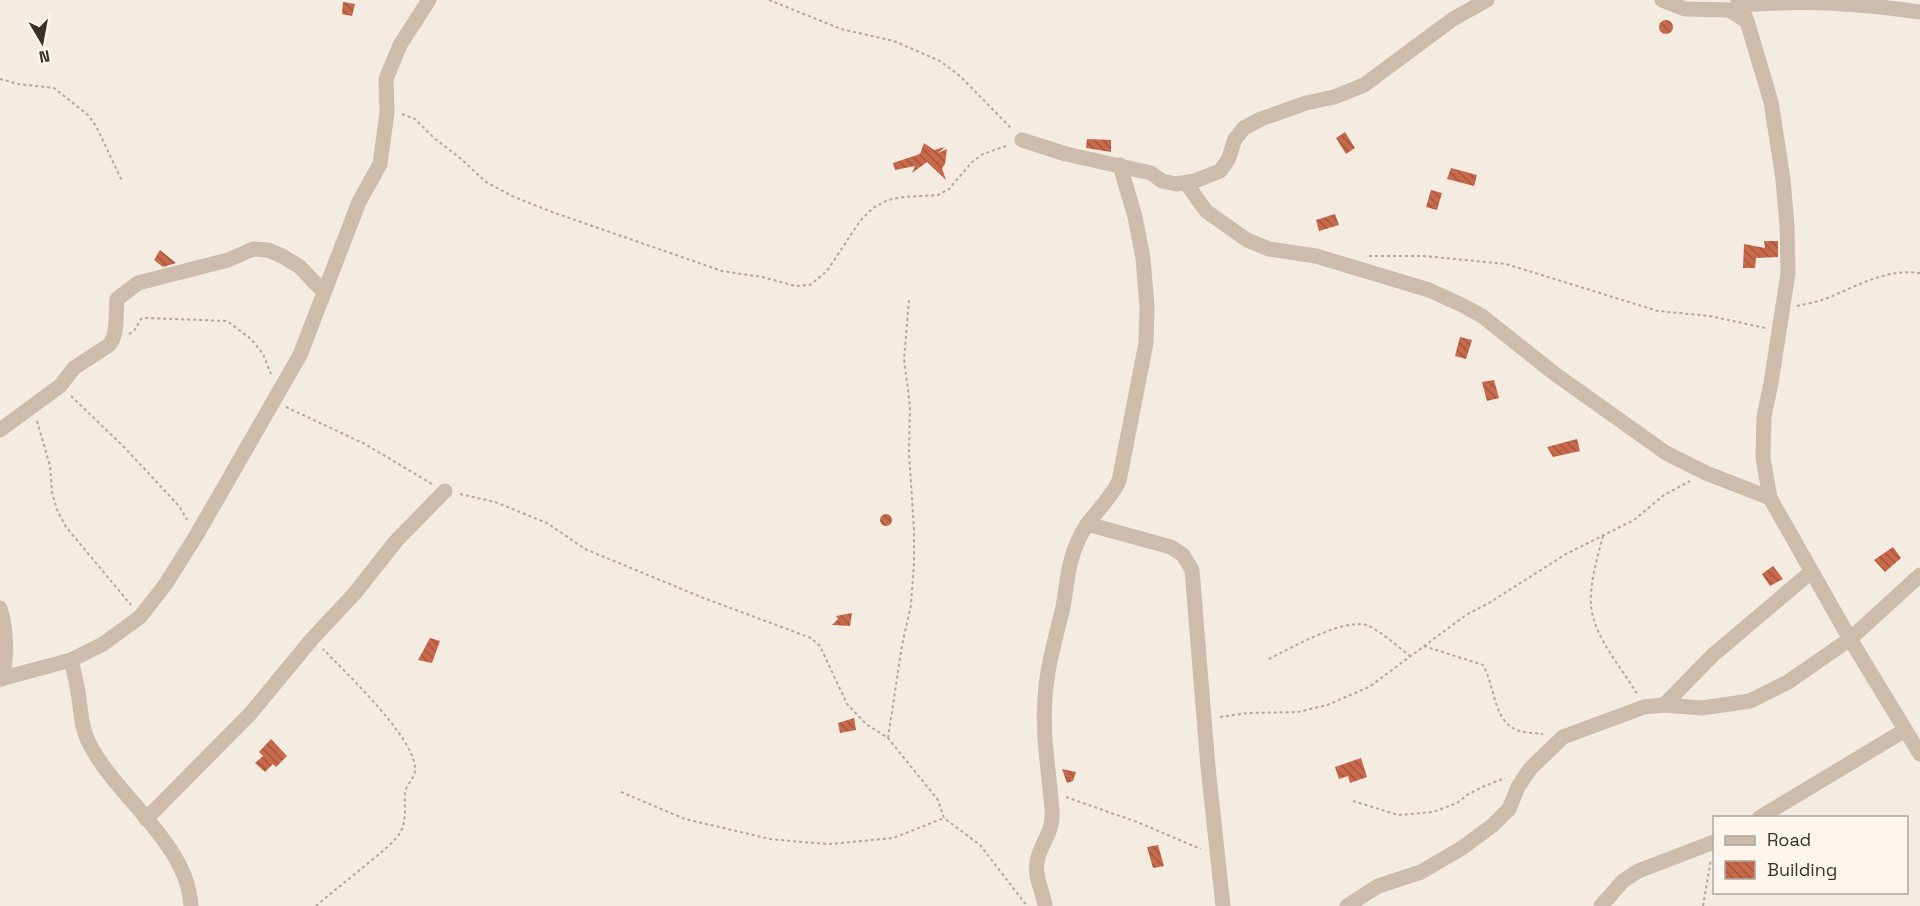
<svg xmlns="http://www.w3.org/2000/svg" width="1920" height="906" font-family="'Space Grotesk',sans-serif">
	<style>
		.building { fill: url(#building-back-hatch) }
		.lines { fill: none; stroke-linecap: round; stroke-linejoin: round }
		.path { stroke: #b9a596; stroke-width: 2; stroke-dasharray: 3 3; stroke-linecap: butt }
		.street { stroke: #cdbbac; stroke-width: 15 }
	</style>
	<defs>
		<pattern id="building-back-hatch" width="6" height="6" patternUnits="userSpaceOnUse" patternTransform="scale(1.5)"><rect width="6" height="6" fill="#c8694b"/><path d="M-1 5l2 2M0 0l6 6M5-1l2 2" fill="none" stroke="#a4573f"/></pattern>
	</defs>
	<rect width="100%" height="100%" fill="#f4ebe1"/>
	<!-- building -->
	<g class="building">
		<polygon points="343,2 355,4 352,16 342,14"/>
		<circle cx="1666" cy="27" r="7"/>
		<polygon points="1345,132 1355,148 1346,154 1336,138"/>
		<polygon points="1087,139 1111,140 1111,152 1086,148"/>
		<polygon points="924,143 934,150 945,147 938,153 947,149 945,164 942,168 946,180 927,162 912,173 915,166 895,170 893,163 920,154"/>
		<polygon points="1451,168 1477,175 1474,186 1447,179"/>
		<polygon points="1431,190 1442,193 1437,210 1426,207"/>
		<polygon points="1335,214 1339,225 1319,231 1316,220"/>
		<polygon points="1764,241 1778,241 1778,257 1756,258 1755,268 1743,268 1744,244 1765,248"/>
		<polygon points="160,250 176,263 163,267 154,260"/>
		<polygon points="1460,337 1472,340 1466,359 1455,356"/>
		<polygon points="1494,380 1499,398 1487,401 1482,382"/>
		<polygon points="1577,439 1580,451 1553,457 1547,447"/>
		<circle cx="886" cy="520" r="6"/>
		<polygon points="1893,547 1901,558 1885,572 1874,560"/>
		<polygon points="1773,566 1783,579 1770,586 1762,574"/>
		<polygon points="852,613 850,626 832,625 838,619 836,616"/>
		<polygon points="430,638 440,641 432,663 418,660"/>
		<polygon points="854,718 856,730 840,733 838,723"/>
		<polygon points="271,739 287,756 276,767 273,764 265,772 255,763 263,756 259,752"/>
		<polygon points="1361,758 1367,777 1350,783 1348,776 1339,779 1335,767"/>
		<polygon points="1062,769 1076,772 1073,781 1067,783"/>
		<polygon points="1158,845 1164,866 1153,868 1147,847"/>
	</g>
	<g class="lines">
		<!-- path -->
		<g class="path">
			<polyline points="769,0 841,29 894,41 940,61 960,76 1011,128"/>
			<polyline points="0,79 18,84 54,88 88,115 96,126 122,181"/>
			<polyline points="402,114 415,119 434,138 460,158 486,182 512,196 552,212 722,271 762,277 796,286 810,285 827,271 860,221 873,208 888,200 903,197 938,195 949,189 972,162 983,154 1009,145"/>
			<polyline points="1369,256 1424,256 1506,264 1658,311 1710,316 1765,328"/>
			<path d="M1797 306C1806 304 1816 302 1825 299 1856 287 1885 268 1920 273"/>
			<polyline points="129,334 134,331 141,319 146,318 227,321 251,339 263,354 271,374"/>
			<polyline points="71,396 125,448 179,506 187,520"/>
			<polyline points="286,407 365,444 432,484"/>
			<polyline points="37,421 50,466 52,492 57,510 66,527 131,605"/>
			<polyline points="460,494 495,502 547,523 585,549 701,597 811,638 820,646 847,704 866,724 888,738 938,800 944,818 980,845 1027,906"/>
			<path d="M1603 536C1598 555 1592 575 1591 595 1588 632 1620 664 1637 694"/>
			<path d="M1424 646 1483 665C1495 685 1493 724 1520 731 1527 733 1536 733 1543 734"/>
			<path d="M1269 659C1291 648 1346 616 1369 626 1384 634 1397 646 1410 656"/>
			<polyline points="1220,717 1248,713 1298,712 1327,705 1369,687 1466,615 1489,603 1566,554 1634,520 1664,495 1690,481"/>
			<polyline points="888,738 902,645 911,605 914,563 914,529 909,453 910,406 904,359 909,300"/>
			<polyline points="621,792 685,819 770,839 802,842 830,844 893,838 944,818"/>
			<polyline points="1066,797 1137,822 1201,849"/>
			<polyline points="1353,801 1398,815 1433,812 1457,803 1467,795 1482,787 1505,778"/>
			<path d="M316 906C332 892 349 879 366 865 376 856 388 848 397 837 408 824 404 809 405 793 406 784 416 778 415 768 414 737 345 672 323 649"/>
			<polyline points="1703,906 1711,859"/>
		</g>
		<!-- street -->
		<g class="street">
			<polyline points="1662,0 1685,9 1729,10 1747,21"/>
			<polyline points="1738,0 1747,21 1771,102 1783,179 1787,226 1788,273 1771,383 1764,417 1763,458 1770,498 1850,639 1920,754"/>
			<path d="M1741 5C1806 0 1856 3 1920 12"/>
			<polyline points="1022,140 1066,154 1151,173 1162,181 1176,184 1195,181 1220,171 1228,160 1235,139 1244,128 1261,119 1306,103 1334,97 1364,85 1453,19 1487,0"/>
			<polyline points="1186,183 1206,211 1247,240 1269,249 1316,256 1429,290 1462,305 1482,316 1555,374 1666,453 1706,473 1770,498"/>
			<path d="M0 430 60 386 74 368 109 345C119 333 115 314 117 299L138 283 228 260 253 249 268 250 282 256 300 267 318 286 325 290"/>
			<polyline points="1087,524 1171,547 1183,555 1192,570 1208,767 1223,906"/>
			<path d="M0 608C7 630 7 657 2 679"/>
			<path d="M71 660C74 671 76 681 78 692 81 711 81 728 90 745 118 798 188 844 191 906"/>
			<polyline points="0,679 71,660 103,644 140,617 165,585 196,536 300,355 359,202 380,164 387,113 386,79 400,45 429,0"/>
			<polyline points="1664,705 1713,655 1811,572"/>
			<polyline points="1759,818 1905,730"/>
			<polyline points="146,819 250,714 312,639 355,593 396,541 445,491"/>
			<path d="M1045 906C1043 891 1034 877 1037 862 1040 843 1054 833 1052 810 1049 772 1042 735 1045 697 1047 666 1056 637 1063 607 1067 585 1068 562 1078 541 1087 518 1108 504 1119 481L1146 343 1147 307 1143 258 1135 217 1120 165"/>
			<polyline points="1347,906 1378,886 1421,872 1462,848 1493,825 1509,809 1518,787 1530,769 1563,737 1644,707 1664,705 1702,708 1750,701 1788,682 1850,639 1920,575"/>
			<polyline points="1601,906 1623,881 1638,871 1714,842"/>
		</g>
	</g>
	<!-- legend -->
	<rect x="1713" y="816" width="195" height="78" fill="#fbf5ee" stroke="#aea6a0" stroke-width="1.5"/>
	<rect x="1725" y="836" width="30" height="9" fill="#cdbbac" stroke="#aea6a0" stroke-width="1.5"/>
	<text x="1767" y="846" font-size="18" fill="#3b302b">Road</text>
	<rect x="1725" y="861" width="30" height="18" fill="url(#building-back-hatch)" stroke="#aea6a0" stroke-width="1.5"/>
	<text x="1767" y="876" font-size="18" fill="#3b302b">Building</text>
	<!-- north arrow -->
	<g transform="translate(42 42) rotate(170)" stroke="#fbf5ee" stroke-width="4.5" paint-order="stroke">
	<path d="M0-4.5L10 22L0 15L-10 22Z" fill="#3b302b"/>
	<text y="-9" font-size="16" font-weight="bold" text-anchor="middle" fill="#3b302b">N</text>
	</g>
</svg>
